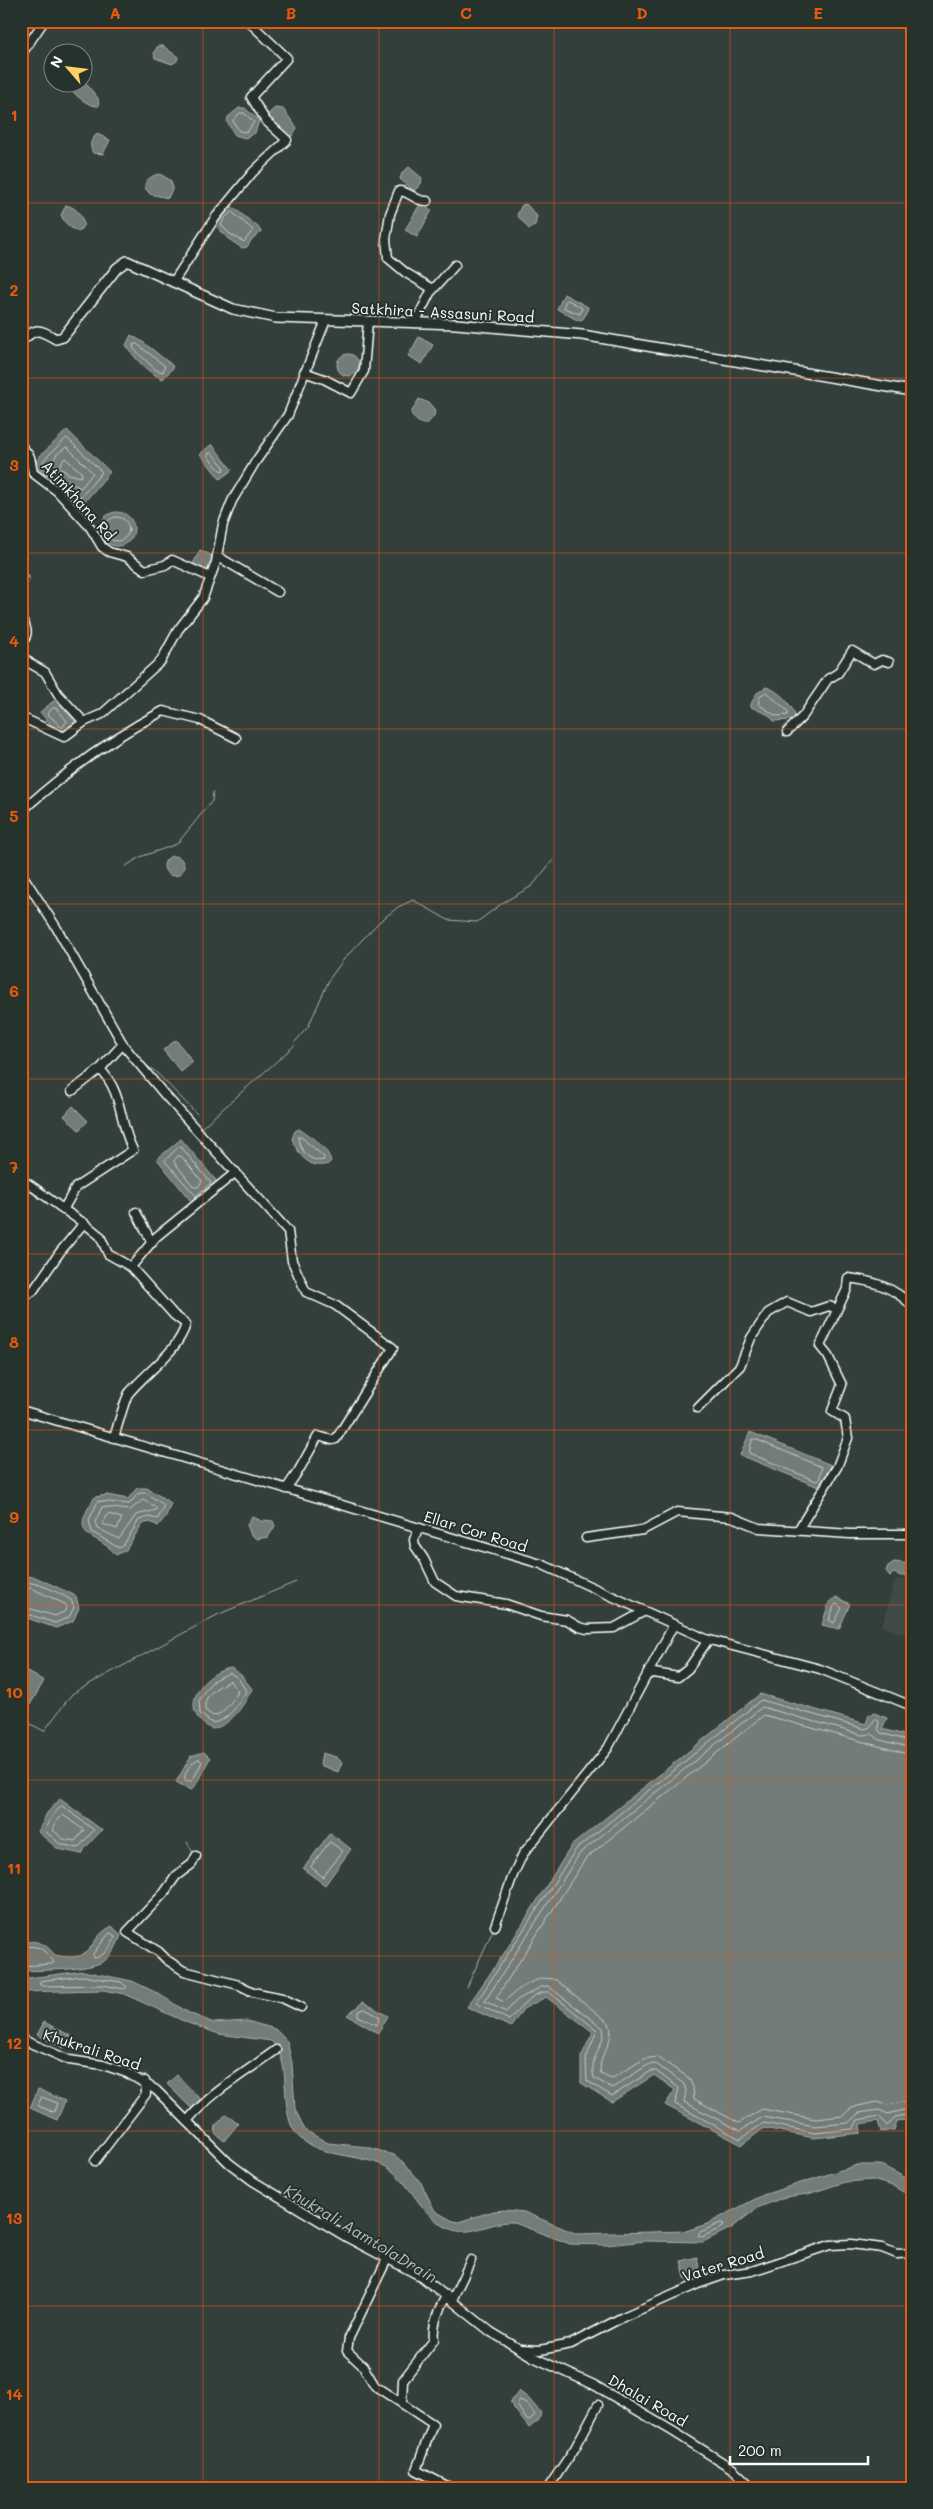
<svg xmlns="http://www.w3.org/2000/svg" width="933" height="2509" font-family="Mali,sans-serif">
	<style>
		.built { fill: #404c47 }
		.water { fill: #737b78; stroke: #abb0ae }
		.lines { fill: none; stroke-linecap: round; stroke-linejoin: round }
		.shore { stroke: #c7cac9; stroke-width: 1 }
		.stream { stroke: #abb0ae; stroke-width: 1 }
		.secondary-casing { stroke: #fff; stroke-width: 11 }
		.primary-casing { stroke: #fff; stroke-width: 12 }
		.secondary { stroke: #26332d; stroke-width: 8 }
		.primary { stroke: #26332d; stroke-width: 9 }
		.grid { fill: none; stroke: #e8590c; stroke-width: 1; stroke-opacity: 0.55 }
		.labels { text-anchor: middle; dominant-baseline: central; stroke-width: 4; stroke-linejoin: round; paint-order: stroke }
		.street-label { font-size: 15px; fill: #fff; stroke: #26332d }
		.water-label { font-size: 16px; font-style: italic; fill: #b9bdbc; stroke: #26332d }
		.neatline { fill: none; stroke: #e8590c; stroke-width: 2 }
		.grid-label { font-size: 16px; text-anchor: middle; font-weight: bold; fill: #e8590c }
	</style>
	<rect width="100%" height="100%" fill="#333f3a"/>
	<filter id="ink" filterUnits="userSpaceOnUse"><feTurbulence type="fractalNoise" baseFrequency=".02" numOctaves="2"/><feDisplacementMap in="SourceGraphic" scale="10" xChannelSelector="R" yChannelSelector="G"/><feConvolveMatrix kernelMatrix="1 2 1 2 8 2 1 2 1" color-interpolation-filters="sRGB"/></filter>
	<g filter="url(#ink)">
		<!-- built -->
		<polygon class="built" points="912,1578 912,1637 882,1626 895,1580"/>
		<!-- water -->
		<g class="water">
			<polygon points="158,46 163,46 178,57 177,61 172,64 155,58 154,52"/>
			<path d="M83 80 98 98 99 106C88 107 73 94 68 85L69 83 82 82Z"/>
			<polygon points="239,108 245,108 259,121 255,133 245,138 235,135 227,122 228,117"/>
			<polygon points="275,108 283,109 297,128 292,136 284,135 266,116"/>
			<path d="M97 134 110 140 103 154 93 153C89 145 90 140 97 134Z"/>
			<polygon points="409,167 422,178 421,184 414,191 400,179 402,173"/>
			<path d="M160 174 170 180 173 187 168 198 150 194 145 188C144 180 152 175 160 174Z"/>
			<polygon points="420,204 432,210 417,237 405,230"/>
			<polygon points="526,204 537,216 535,225 529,229 517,215 522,205"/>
			<path d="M66 205C77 208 80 213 84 224L79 232C71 229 64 223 61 215Z"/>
			<polygon points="230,205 258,227 261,232 252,239 247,247 242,248 227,238 215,224"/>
			<polygon points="564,294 588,307 587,313 582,320 577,320 557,309"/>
			<path d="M131 335 143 342 172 365 173 368 163 379C148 373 135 359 126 345Z"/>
			<polygon points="419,337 433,345 422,364 408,356"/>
			<circle cx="348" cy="365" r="11"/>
			<path d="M419 399 429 403 435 410 434 416 427 424C419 425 414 419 411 413Z"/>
			<path d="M67 430 110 472 81 506C67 492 51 483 35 471L37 459Z"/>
			<polygon points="212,444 232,470 220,479 200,454"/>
			<circle cx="117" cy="529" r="17"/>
			<polygon points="200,550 213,556 214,561 208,573 192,566"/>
			<path d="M766 687C777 689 793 705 795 716L792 720 774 721 769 715 751 707V704L757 693Z"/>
			<polygon points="56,699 76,723 60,736 40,712"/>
			<circle cx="174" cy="866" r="10"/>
			<polygon points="176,1040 193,1062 181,1072 163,1050"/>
			<polygon points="73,1106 88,1121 79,1130 64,1116"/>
			<path d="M299 1129C311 1137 327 1146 331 1161L328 1164C309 1170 299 1155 292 1139L295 1131Z"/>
			<polygon points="181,1139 219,1184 194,1205 157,1159"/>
			<polygon points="750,1432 831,1465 821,1488 740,1455"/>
			<path d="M137 1488H147L171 1503 166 1516 158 1526 150 1522 142 1524 126 1550 116 1555C99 1532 65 1541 95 1497L107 1495 128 1499Z"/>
			<polygon points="252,1516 263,1522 264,1520 273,1521 275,1526 268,1537 257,1539 251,1535 247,1525"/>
			<polygon points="894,1562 912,1564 912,1575 901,1576 894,1573 890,1576 886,1571 888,1566"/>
			<polygon points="33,1576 76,1596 79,1608 73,1621 56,1628 21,1616 21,1578"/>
			<polygon points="836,1597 850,1604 839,1629 822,1625 829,1602"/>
			<polygon points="21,1668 44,1681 24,1715 21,1713"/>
			<path d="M231 1668 241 1675 252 1689C243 1706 232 1725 212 1729 175 1711 202 1672 231 1668Z"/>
			<polygon points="760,1694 866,1724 869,1715 874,1713 887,1718 882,1729 912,1737 912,2119 897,2121 894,2130 881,2132 878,2121 860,2124 861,2133 814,2138 764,2128 742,2145 665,2105 675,2090 654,2075 612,2102 581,2083 581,2057 593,2032 546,1997 523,2009 511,2027 467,2007 505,1952 572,1845"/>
			<polygon points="204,1752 210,1758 194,1788 191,1790 176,1782 191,1756"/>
			<polygon points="322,1753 336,1757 342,1762 338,1772 320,1765"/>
			<polygon points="60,1799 102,1830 85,1848 82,1854 58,1849 38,1832 47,1813"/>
			<polygon points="330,1833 351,1849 325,1885 303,1869"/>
			<path d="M112 1926 121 1935C118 1944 113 1955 104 1961 89 1971 40 1970 21 1971V1943C37 1939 45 1943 55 1955 98 1964 85 1939 112 1926Z"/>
			<path d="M83 1971 132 1981 157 1993 189 2013 214 2023 247 2021 275 2029 287 2041 292 2063 295 2109 305 2130 328 2143 367 2147 394 2155 404 2162 421 2183 435 2211 451 2220 458 2222 494 2211 505 2210 524 2212 577 2234 686 2231 707 2224 763 2195 857 2165H881L912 2181V2197L893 2186 872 2180 845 2182 808 2194 785 2197 757 2208 733 2227 703 2242 645 2241 607 2245 570 2244 512 2222C493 2221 471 2236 453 2230 423 2220 414 2188 391 2170 365 2151 308 2161 292 2127 280 2101 292 2059 271 2041L219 2034 188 2023 124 1994 103 1990 21 1992V1979Z"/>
			<polygon points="363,2002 388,2016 378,2033 347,2015"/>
			<polygon points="44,2022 71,2036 64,2048 37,2035"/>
			<polygon points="177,2075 201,2100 192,2109 167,2084"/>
			<polygon points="38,2089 65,2101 57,2120 30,2108"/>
			<polygon points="226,2114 238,2124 224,2141 215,2133 216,2126"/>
			<polygon points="697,2257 701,2277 691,2281 685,2278 681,2261"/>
			<polygon points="519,2391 529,2399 541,2413 539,2420 529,2428 510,2403"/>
		</g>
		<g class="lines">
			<!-- shore -->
			<g class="shore">
				<polygon points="240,113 244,113 254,122 247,132 239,131 233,121"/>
				<polygon points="232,212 253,230 244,242 230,234 221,225 224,219"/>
				<polygon points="568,300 582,308 580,314 564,308 565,302"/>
				<polygon points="137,344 165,366 163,372 156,370 134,349 133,345"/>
				<polygon points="67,438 102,472 81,497 41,470 44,460"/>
				<polygon points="67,447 93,473 81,488 66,481 48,468 57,454"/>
				<polygon points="209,453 212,453 224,467 223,471 220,470 208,457"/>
				<polygon points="65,458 82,473 81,477 69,474 59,467"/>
				<circle cx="117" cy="529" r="12"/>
				<polygon points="766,692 788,711 788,715 776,716 758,704 760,697"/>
				<polygon points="53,708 56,708 67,721 62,728 48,714"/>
				<path d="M298 1137H301L324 1157V1160C310 1163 299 1150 298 1137Z"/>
				<polygon points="179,1147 182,1148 211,1183 196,1196 165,1161"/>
				<polygon points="178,1156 181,1156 202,1181 198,1187 194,1187 174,1162"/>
				<polygon points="755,1439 822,1467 819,1480 816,1481 749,1453 752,1440"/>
				<polygon points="139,1493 146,1493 164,1505 158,1519 149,1517 139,1520 123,1546 119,1548 92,1532 89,1520 98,1501 129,1504"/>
				<polygon points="143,1500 156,1507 156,1510 136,1515 119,1539 97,1528 95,1522 102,1507 130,1510"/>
				<polygon points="108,1514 122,1518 117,1529 103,1524"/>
				<path d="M21 1582C39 1582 56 1591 71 1600L74 1607 69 1617 55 1623 21 1612"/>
				<polyline points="21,1589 31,1588 65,1604 67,1607 64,1612 55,1616 21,1606"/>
				<polygon points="837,1604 842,1608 834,1623 829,1620 834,1606"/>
				<path d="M230 1673 238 1678 246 1691C239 1704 227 1722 212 1723L200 1714 199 1701 205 1690 214 1680Z"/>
				<path d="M230 1681 238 1692C233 1700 223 1715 213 1716L205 1710C204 1693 217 1687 230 1681Z"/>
				<path d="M912 1742 881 1733 878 1729 879 1721 875 1719 870 1727 865 1729 761 1700 576 1849 476 2003 509 2020C519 2010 533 1990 549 1992L597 2030 586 2058 587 2081 612 2096 651 2071H656L679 2088 675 2104 740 2139 764 2123 815 2133 853 2129 858 2120 879 2116 887 2126 895 2117 912 2114"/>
				<path d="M912 1748 880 1740 872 1734 862 1735 762 1707 580 1853 485 2001 506 2012 517 2000 541 1987 548 1986 603 2028C607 2044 588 2056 594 2078L612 2088 648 2065 656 2064 684 2084 686 2091 684 2102 740 2131 763 2117 815 2126 848 2123 859 2113 879 2110 888 2114 912 2108"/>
				<path d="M912 1755 764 1715 586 1858 496 1998 504 2002C516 1990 538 1973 556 1980L609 2023C617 2042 596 2055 601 2074L611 2079 644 2059 657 2057 689 2078 693 2087 694 2099 739 2123 762 2109 816 2119 843 2116 850 2109 858 2106 877 2102 888 2105 912 2100"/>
				<path d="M199 1759 202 1762 192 1781 185 1780C183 1773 192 1761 199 1759Z"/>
				<polygon points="62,1806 94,1830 78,1848 60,1844 45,1831 52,1816"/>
				<polygon points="63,1815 84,1830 75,1841 63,1839 53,1830 57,1820"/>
				<polygon points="330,1842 343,1851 323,1877 311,1867"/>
				<path d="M110 1933 115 1936C113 1946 104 1957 94 1958L93 1954Z"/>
				<path d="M21 1947C41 1945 42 1948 54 1962L52 1964 21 1966"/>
				<polygon points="83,1976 121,1982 127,1987 124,1989 103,1985 42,1986 39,1984 41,1981"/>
				<polygon points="365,2009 380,2017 377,2025 358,2016 358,2012"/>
				<polygon points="42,2097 57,2103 54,2112 38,2106"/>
				<polygon points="721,2223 724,2224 723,2227 702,2237 698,2236 699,2233"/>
				<polygon points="520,2400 526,2403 535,2415 530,2421 527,2420 517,2405"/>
			</g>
			<!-- stream -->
			<g class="stream">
				<polyline points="126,866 140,857 177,844 212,801 213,792"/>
				<polyline points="122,1036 133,1051"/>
				<polyline points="295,1042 308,1027 330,978 344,959 378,923 398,907 413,900 448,920 477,922 504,902 532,886 553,860"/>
				<polyline points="143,1063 156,1072 197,1114"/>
				<polyline points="200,1129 295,1045"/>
				<polyline points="21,1719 44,1731 72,1694 80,1689 217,1615 296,1582"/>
				<polyline points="187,1842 194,1854"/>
				<polyline points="467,1987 493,1930"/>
			</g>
			<defs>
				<g id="secondary">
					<polyline points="21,55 44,21"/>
					<path d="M427 201C415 202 410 191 399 191L390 214 386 239 388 258 406 273 433 289"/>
					<polyline points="174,281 215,218 253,172 287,140 266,121 251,97 287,58 248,21"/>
					<polyline points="415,323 430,293 455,265"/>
					<polyline points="304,372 324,379 351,393 364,371 368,321"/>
					<polyline points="21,445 30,457 33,473 57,491 90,527 102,547 109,552 127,557 145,570 165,565 172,560 210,577"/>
					<polyline points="217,556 278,592"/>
					<polyline points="21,580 24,579"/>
					<path d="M21 618C29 630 28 635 21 646"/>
					<polyline points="21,652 23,657 31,664 45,672 58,694 84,722"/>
					<polyline points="21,717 64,737 84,722 102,714 161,661 178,630 203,598 216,562 223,524 232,501 256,461 288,415 326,320"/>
					<polyline points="787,732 803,716 828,679 838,673 852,651 874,664 882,660 889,662"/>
					<path d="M25 808C67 771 113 737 163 711L200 720 236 738"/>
					<polyline points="21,873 56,927 124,1046 164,1094 288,1231 292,1261 306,1292 335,1305 393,1348 336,1439 332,1440 318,1436 299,1470 286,1489"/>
					<polyline points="100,1069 123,1044"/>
					<path d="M21 1179C43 1193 62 1210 84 1223L60 1252 33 1291 21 1299"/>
					<path d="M63 1210 76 1187 133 1150C118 1121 124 1094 100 1069L72 1091"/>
					<polyline points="136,1212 152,1243"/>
					<polyline points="84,1223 100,1236 108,1254 131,1267 156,1237 236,1172"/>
					<polyline points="912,1344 912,1345"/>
					<polyline points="698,1408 740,1366 751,1338 768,1313 787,1302 811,1312 829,1306 837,1309"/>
					<polyline points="21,1410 541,1564 706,1639 820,1669 912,1706"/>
					<path d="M114 1438C116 1431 126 1396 129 1393 147 1371 178 1352 186 1324L174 1315 131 1267"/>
					<polyline points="418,1528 414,1540 415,1546 424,1559 435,1582 456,1596 506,1604 541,1616 567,1620 579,1627 587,1629 614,1628 643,1612"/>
					<path d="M798 1530 837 1467 848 1438 845 1419 832 1411 842 1385 828 1356 820 1346 847 1289 848 1278C873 1281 894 1287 912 1306"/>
					<polyline points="586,1538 643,1530 677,1512 732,1517 759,1528 850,1534 912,1534"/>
					<polyline points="647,1675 654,1673 678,1677 688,1669 706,1643"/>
					<polyline points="196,1856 192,1864 176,1876 164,1893 127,1932 159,1952 167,1960 184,1971 239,1985 253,1992 282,1998 301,2007"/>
					<polyline points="495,1926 513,1875 523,1854 608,1748 673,1626"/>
					<polyline points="21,2039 69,2060 103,2065 127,2073 156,2090 229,2163 253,2181 348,2238 422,2277 491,2332 533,2357 594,2385 674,2432 733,2469 753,2488"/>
					<path d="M187 2121C212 2091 245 2073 276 2050"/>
					<polyline points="95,2161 146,2094 145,2081"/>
					<polyline points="387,2259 349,2338 347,2351 363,2366 375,2386 433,2424 416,2470 451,2488"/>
					<polyline points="452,2300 471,2260"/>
					<polyline points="521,2349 540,2350 571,2344 623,2317 698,2284 724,2275 752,2271 830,2245 851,2244 882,2248 897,2254 912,2253"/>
					<path d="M402 2402 403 2380 434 2340C432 2326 439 2307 447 2295"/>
					<polyline points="548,2488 575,2448 598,2405"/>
				</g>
				<path id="primary" d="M21 341C37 327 38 329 56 339L63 337 117 268 127 261 233 309 276 318 456 324 582 335 912 391"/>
			</defs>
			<!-- secondary casing -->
			<use href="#secondary" class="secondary-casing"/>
			<!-- primary casing -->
			<use href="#primary" class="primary-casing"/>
			<!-- secondary -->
			<use href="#secondary" class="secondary"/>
			<!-- primary -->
			<use href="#primary" class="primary"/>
		</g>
	</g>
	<!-- grid -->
	<path class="grid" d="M203 21V2488M379 21V2488M554 21V2488M730 21V2488M21 203H912M21 378H912M21 553H912M21 729H912M21 904H912M21 1079H912M21 1254H912M21 1430H912M21 1605H912M21 1780H912M21 1956H912M21 2131H912M21 2306H912"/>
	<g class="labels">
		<!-- street labels -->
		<g class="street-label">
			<text transform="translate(443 312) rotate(3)">Satkhira - Assasuni Road</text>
			<text transform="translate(79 500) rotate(48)">Atimkhana Rd</text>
			<text transform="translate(476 1531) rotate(17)">Ellar Cor Road</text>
			<text transform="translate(92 2049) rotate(18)">Khukrali Road</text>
			<text transform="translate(723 2264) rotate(-17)">Vater Road</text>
			<text transform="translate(648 2400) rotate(30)">Dhalai Road</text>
		</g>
		<!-- water labels -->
		<g class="water-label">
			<text transform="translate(361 2233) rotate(31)">Khukrali AamtolaDrain</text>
		</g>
	</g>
	<!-- margin -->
	<rect width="933" height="2509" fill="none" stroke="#26332d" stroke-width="55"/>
	<!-- north arrow -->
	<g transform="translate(68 68) rotate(298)"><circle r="24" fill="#26332d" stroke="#7d8581"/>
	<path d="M0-4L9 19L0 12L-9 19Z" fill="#ffd166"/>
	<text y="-8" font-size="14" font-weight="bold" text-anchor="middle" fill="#ffffff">N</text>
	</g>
	<!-- scale -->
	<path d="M730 2456v8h138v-8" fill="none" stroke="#ffffff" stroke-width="2.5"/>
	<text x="738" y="2456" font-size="15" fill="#ffffff" stroke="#26332d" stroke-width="4" paint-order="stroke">200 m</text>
	<rect x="28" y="28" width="878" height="2454" class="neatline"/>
	<g class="grid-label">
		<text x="115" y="19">A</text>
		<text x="291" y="19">B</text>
		<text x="466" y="19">C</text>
		<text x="642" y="19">D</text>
		<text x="818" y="19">E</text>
		<text x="14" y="121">1</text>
		<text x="14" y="296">2</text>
		<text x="14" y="471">3</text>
		<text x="14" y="647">4</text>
		<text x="14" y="822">5</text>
		<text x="14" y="997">6</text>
		<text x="14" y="1173">7</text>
		<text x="14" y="1348">8</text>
		<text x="14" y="1523">9</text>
		<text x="14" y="1698">10</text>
		<text x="14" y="1874">11</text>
		<text x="14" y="2049">12</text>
		<text x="14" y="2224">13</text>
		<text x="14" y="2400">14</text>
	</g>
</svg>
